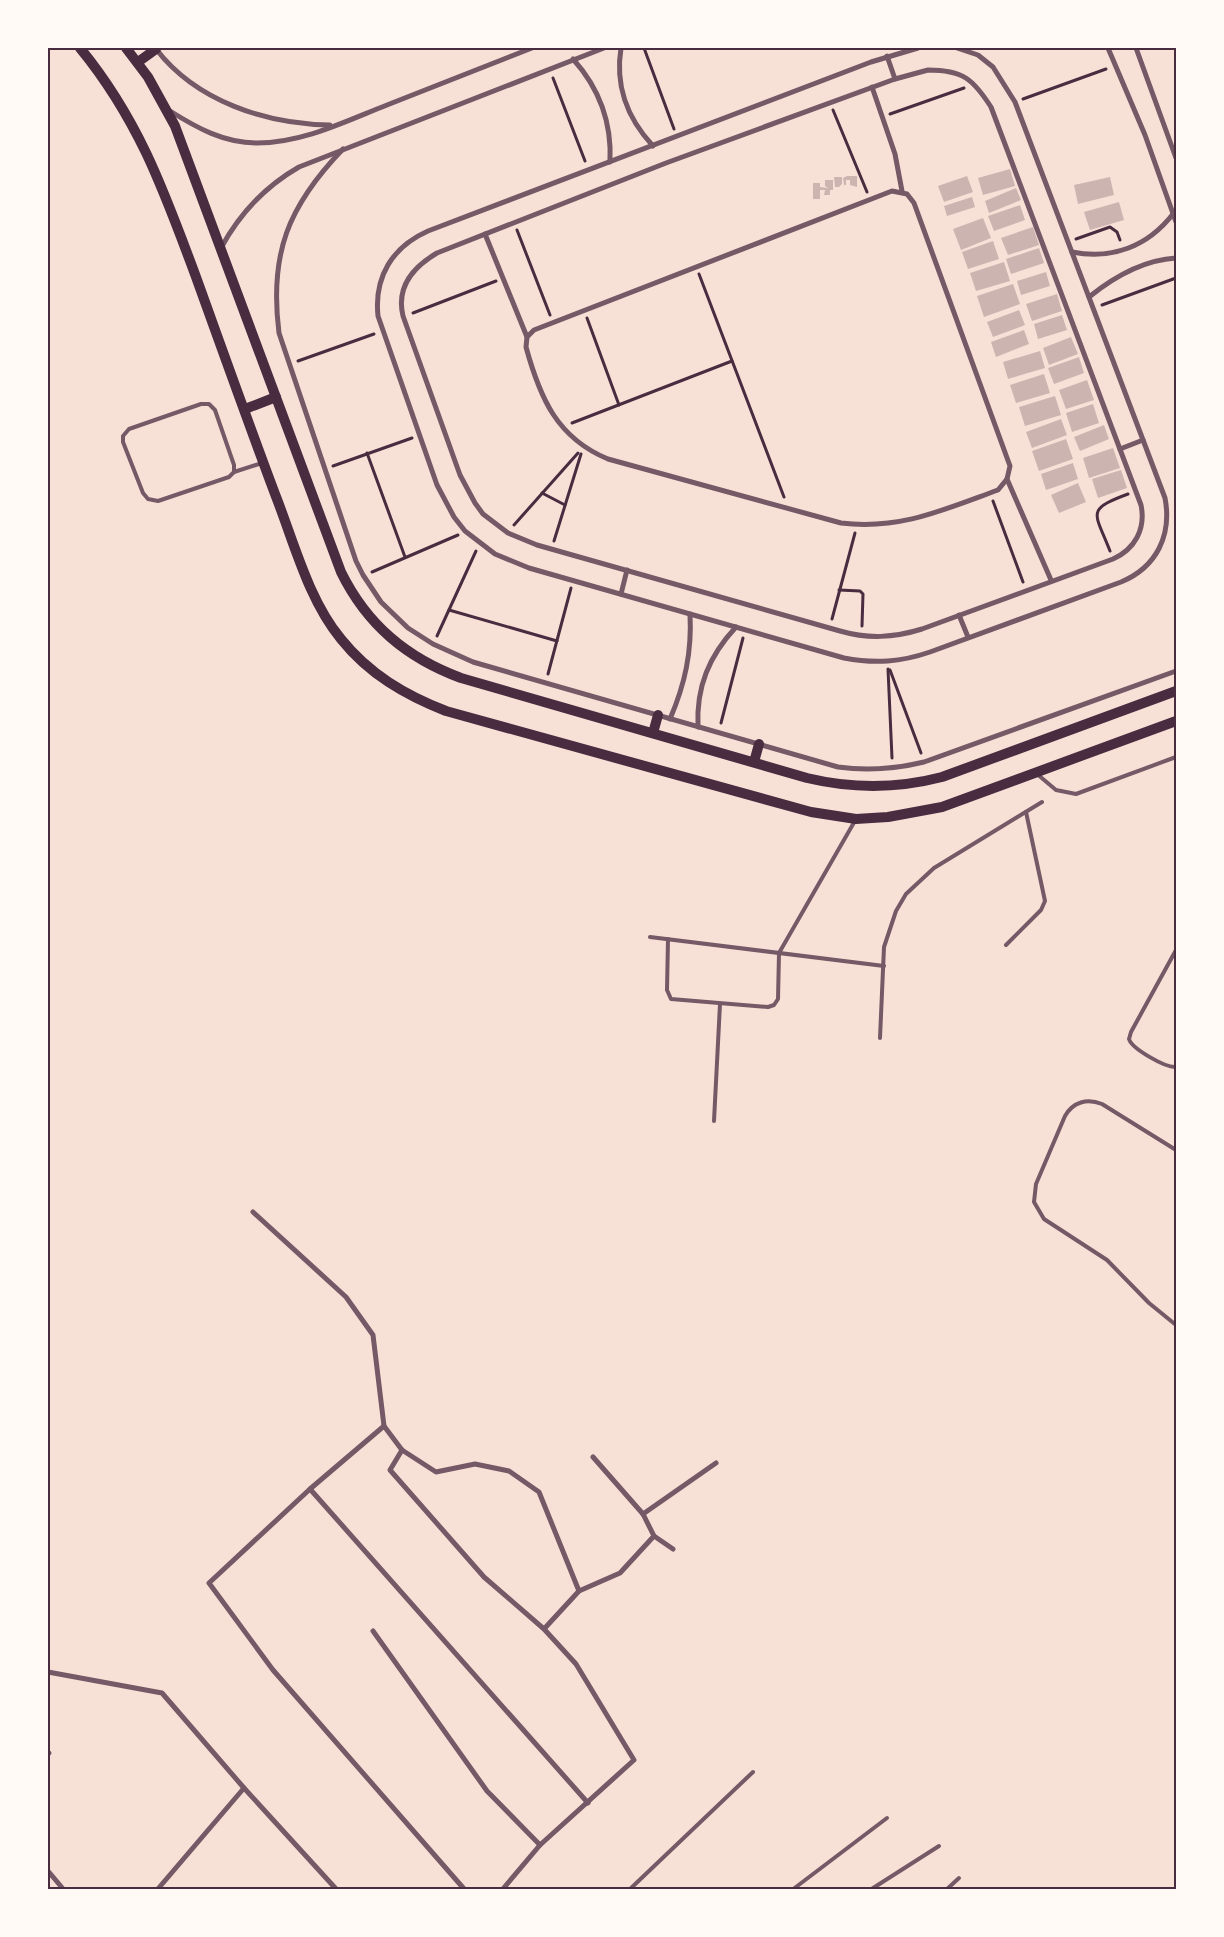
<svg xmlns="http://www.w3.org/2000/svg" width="1224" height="1937" font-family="Ubuntu,sans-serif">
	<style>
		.building { fill: #ccb4b1 }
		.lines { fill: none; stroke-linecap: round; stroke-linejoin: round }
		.path { stroke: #4a2c40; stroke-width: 3 }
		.service { stroke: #755966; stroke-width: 4 }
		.minor { stroke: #755966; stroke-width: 5 }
		.secondary { stroke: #4a2c40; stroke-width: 10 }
		.neatline { fill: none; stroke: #4a2c40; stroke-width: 2 }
	</style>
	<rect width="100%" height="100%" fill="#f7e1d7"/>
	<!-- building -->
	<g class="building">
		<polygon points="1010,169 1015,186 983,195 978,178"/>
		<polygon points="847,176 857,176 857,187 850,185 850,180 846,180 846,185 844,185 843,178"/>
		<polygon points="967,176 973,192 944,202 938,186"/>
		<polygon points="834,177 842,177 842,184 839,187 835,187"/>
		<polygon points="1110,177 1114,195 1078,204 1074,185"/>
		<polygon points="825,180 833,180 833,190 830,190 830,195 824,195 825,190 820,190 820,199 813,199 813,183 820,183 820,187 828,188 825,186"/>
		<polygon points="1016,188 1021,200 989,213 985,201"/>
		<polygon points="972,197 975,207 947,216 944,206"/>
		<polygon points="1119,202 1124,220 1090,230 1084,212"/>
		<polygon points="1020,205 1025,220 994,231 988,216"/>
		<polygon points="983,218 991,238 961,250 953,229"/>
		<polygon points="1033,227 1039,245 1008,255 1001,238"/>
		<polygon points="993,241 999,259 968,269 962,252"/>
		<polygon points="1039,248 1044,263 1011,274 1006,259"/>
		<polygon points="1004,262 1010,281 976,291 970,273"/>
		<polygon points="1046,272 1050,286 1021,295 1017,281"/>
		<polygon points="1013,284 1020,304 984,317 977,296"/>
		<polygon points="1057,294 1062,311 1032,321 1026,304"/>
		<polygon points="1019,310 1025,325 993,337 987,322"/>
		<polygon points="1062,315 1067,330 1038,339 1034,324"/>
		<polygon points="1024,330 1029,344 996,357 991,342"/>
		<polygon points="1071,337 1078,354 1049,365 1043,348"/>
		<polygon points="1040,351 1045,368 1008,379 1003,362"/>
		<polygon points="1079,357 1084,373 1054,384 1048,368"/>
		<polygon points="1044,374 1050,393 1016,403 1010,385"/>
		<polygon points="1087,380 1094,400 1066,409 1059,390"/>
		<polygon points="1055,396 1061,415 1025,426 1019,407"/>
		<polygon points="1093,404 1099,423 1072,432 1066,413"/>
		<polygon points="1061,419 1067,435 1032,448 1026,432"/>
		<polygon points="1104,425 1109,439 1080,451 1074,437"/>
		<polygon points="1066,439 1073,459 1039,471 1032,451"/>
		<polygon points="1113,448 1120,468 1089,478 1083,458"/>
		<polygon points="1073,463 1078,479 1046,490 1041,474"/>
		<polygon points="1121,470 1127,488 1098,498 1092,479"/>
		<polygon points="1078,483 1086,502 1059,513 1051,495"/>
	</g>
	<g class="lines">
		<!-- path -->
		<g class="path">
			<polyline points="644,48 674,129"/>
			<polyline points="553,78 585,161"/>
			<polyline points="1023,99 1106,69"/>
			<polyline points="833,110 867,192"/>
			<polyline points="890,114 964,88"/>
			<polyline points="517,230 550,315"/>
			<polyline points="1076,239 1110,227 1117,232 1120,240"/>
			<polyline points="699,274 784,497"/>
			<polyline points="1102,305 1176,278"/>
			<polyline points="413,313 496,281"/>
			<polyline points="587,318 619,405"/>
			<polyline points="298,361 374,334"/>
			<polyline points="572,423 732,361"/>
			<polyline points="367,453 405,557"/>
			<polyline points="333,466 412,438"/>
			<polyline points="542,493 565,505"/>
			<polyline points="993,501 1023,582"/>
			<polyline points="514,525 578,453"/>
			<polyline points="554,541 581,454"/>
			<path d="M1110 551C1095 512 1085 510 1128 494"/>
			<polyline points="372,572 458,535"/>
			<polyline points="839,590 860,591 863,594 862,626"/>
			<polyline points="449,610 557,641"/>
			<polyline points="832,619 855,533"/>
			<polyline points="437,636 476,551"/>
			<polyline points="888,669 892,758"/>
			<polyline points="890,670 921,753"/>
			<polyline points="548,674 571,588"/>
			<polyline points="721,723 743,638"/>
		</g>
		<!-- service -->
		<g class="service">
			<polygon points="201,404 209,404 215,410 234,465 234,472 229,477 158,501 148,499 143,493 123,442 123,436 129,429"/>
			<polyline points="234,472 262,463"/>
			<polyline points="1037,774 1056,790 1076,794 1176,757"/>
			<polyline points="650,937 884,966"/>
			<polyline points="668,939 667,990 671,999 768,1007 774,1005 778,999 779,953 856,819"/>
			<polyline points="1006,945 1041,910 1045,901 1026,812"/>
			<path d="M1176 950 1131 1032 1129 1039C1132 1049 1166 1068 1176 1067"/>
			<polyline points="880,1038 884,947 896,911 906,894 934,868 1042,802"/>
			<polyline points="714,1121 720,1004"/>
			<path d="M1176 1150 1102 1104C1087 1098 1073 1102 1065 1116L1036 1184 1034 1202 1044 1219 1107 1260 1149 1303 1176 1325"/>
			<polyline points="629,1890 753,1772"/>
			<polyline points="792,1890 887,1818"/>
			<polyline points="870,1890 939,1846"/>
			<polyline points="946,1890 959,1878"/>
		</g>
		<!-- minor -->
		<g class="minor">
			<path d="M621 48C615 85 627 118 653 146"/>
			<path d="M918 48 871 62 428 231C392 247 374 277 378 316L437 485 454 517 465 531 495 554 529 568 844 658C875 664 901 662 930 652L1121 582C1157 567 1172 535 1165 498L1015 102 993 67 978 55 957 48"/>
			<polyline points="1108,48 1145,135 1176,222"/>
			<polyline points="1136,48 1176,158"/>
			<path d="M156 49C196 101 265 124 330 125"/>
			<polyline points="887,56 895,79"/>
			<path d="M573 59C600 89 612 122 610 162"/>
			<path d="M928 70C963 70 973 79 991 107L1141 505C1146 529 1135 549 1113 559L922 629C893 638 868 639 840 631L537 545 508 533 483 514 475 503 460 475 403 316C396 287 413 267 437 253L666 163 895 79Z"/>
			<polyline points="872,87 895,154 902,191"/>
			<path d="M170 111C197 128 224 143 257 143 303 143 346 121 387 105 436 86 484 67 532 48"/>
			<path d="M343 149C288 206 269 254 279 333L356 561 363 575 381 602 408 628 433 644 473 662 838 767C868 771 895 769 924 762L1176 671"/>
			<path d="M892 191 907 194 914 203 1010 466 1007 479 998 490C943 510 900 530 841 523L608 459C557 438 540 398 526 347L527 337 534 330Z"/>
			<polyline points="485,234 527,337"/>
			<path d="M221 248C240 213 264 187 299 167L604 48"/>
			<path d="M1072 252C1113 260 1148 246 1173 214"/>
			<path d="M1089 297C1115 276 1143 260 1176 258"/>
			<polyline points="1120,449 1143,440"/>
			<polyline points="1007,479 1051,580"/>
			<polyline points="621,594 627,570"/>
			<polyline points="959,615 968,637"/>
			<path d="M670 719C685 684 692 652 690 614"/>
			<path d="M698 727C696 687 709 656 736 627"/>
			<polyline points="253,1212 346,1297 373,1335 384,1426 402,1450 436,1472 475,1464 509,1471 539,1492 579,1591"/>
			<polyline points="384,1426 310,1489 209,1583 273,1670 465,1890"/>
			<polyline points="402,1450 390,1470 484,1577 544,1629 576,1664 634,1760 540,1845 502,1890"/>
			<polyline points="593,1457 643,1514 654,1536 673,1549"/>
			<polyline points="310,1489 588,1803"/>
			<polyline points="643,1514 716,1463"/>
			<polyline points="544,1629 579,1591 620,1573 654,1536"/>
			<polyline points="373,1631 487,1791 540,1845"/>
			<polyline points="48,1672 162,1693 244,1788 337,1890"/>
			<polyline points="48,1754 49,1753"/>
			<polyline points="48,1871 64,1890"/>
			<polyline points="157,1890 244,1788"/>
		</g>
		<!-- secondary -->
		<g class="secondary">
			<path d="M80 48C139 120 164 191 196 277 222 349 248 422 275 494 294 542 308 599 341 639 369 674 405 695 446 711L811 812 856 819 888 817 942 807 1176 721"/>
			<path d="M126 48 148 77 175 126 341 572C367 625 407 658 461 678L807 778C853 789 896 789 942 777L1176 691"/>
			<polyline points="138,62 156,49"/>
			<polyline points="245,409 276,397"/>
			<polyline points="653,733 658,715"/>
			<polyline points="754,762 759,744"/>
		</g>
	</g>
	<!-- border -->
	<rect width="1224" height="1937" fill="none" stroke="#fffaf5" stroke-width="98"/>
	<rect x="49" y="49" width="1126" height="1839" class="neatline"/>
</svg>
